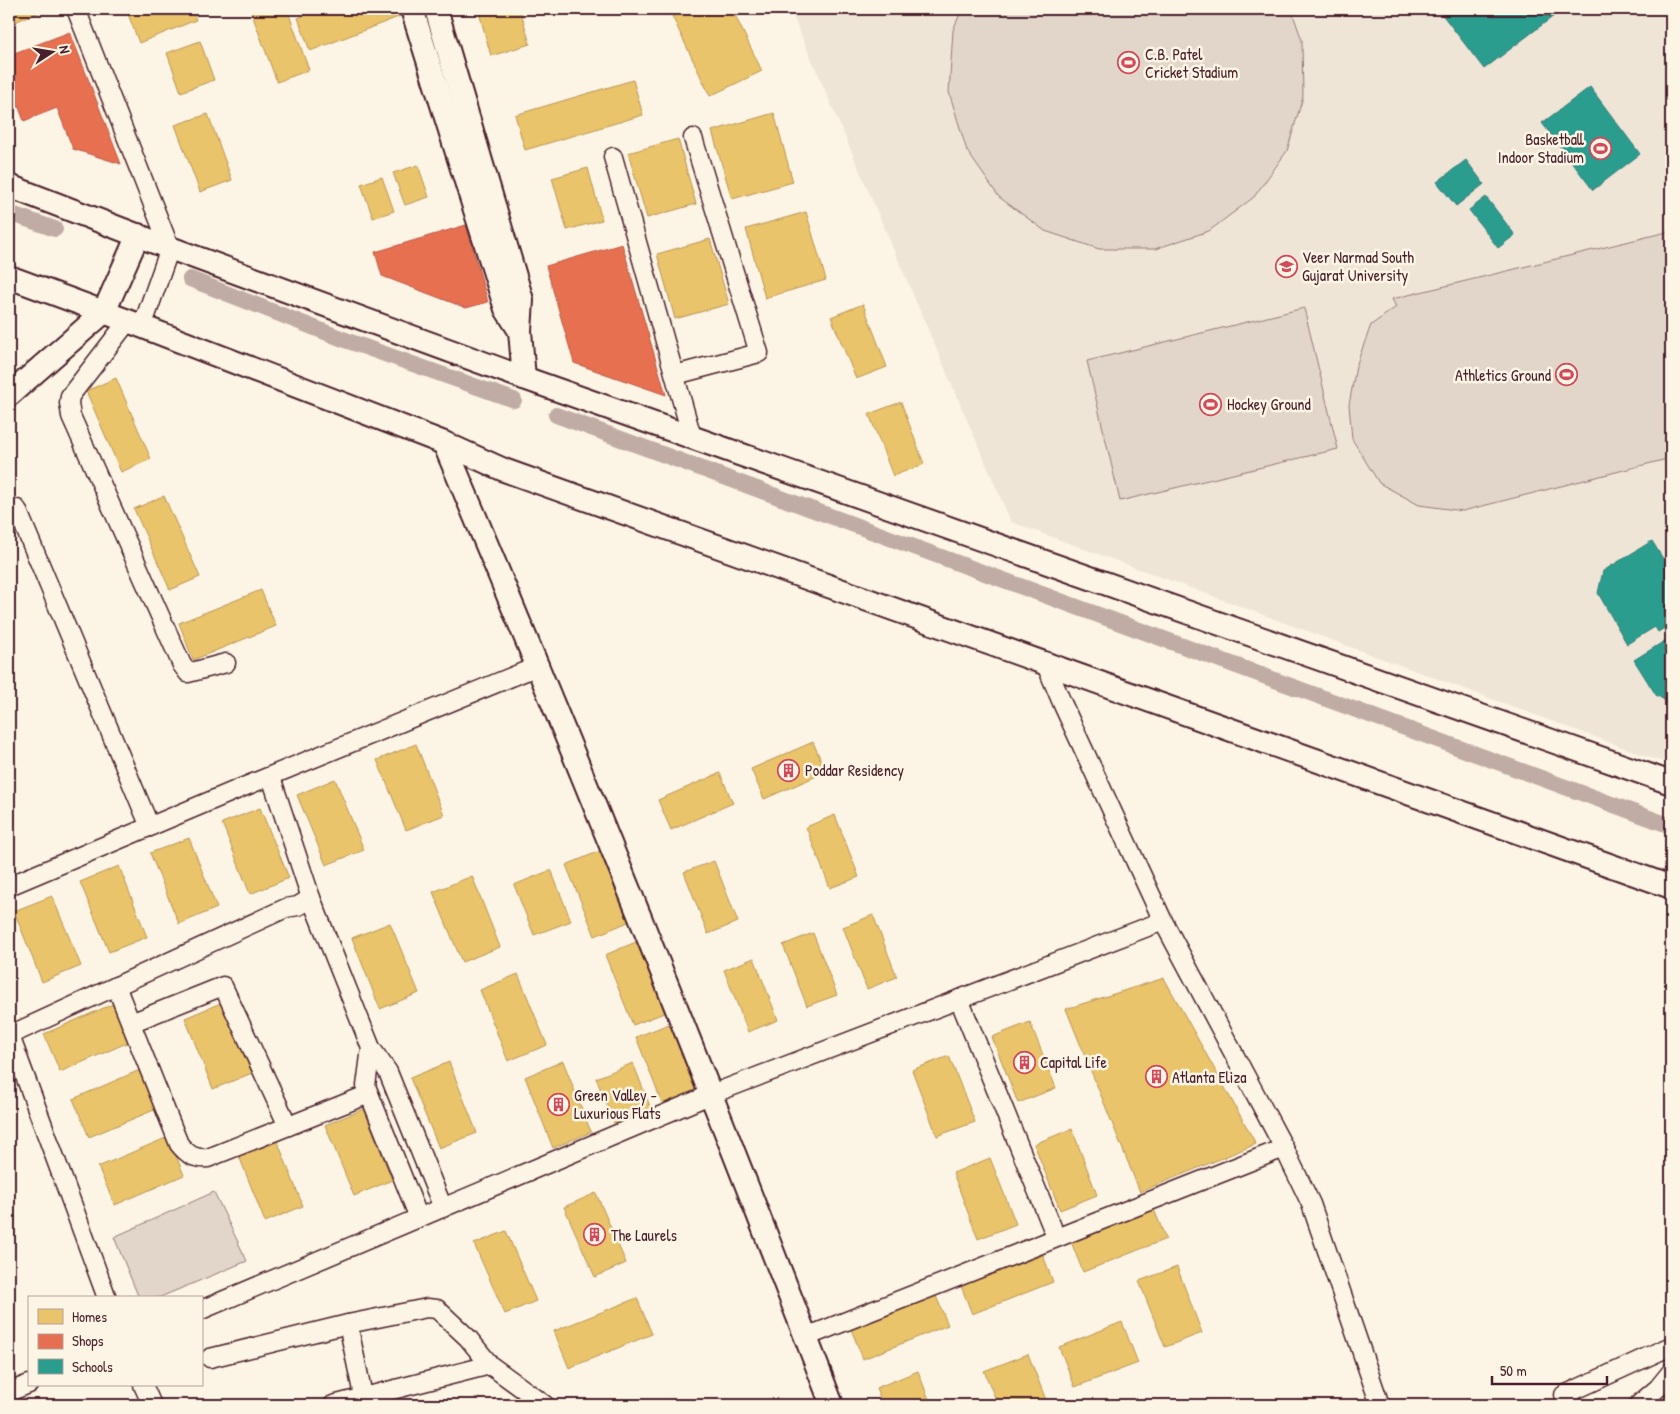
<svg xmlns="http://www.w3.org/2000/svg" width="1680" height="1414" font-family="'Patrick Hand',sans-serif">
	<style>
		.built { fill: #eee5d7 }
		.green { fill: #e2d5ca; stroke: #967a7a }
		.homes { fill: #e9c46a; stroke: #b99257 }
		.shops { fill: #e76f51; stroke: #b85746 }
		.schools { fill: #2a9d8f; stroke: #347771 }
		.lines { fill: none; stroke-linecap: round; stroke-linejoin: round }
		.canal { stroke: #c0aca5; stroke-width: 16 }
		.minor-casing { stroke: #4a1f2b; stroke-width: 21 }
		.tertiary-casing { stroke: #4a1f2b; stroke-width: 26 }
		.minor { stroke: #fcf5e5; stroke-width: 18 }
		.tertiary { stroke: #fcf5e5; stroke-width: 22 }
		.labels { text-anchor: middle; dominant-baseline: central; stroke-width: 5; stroke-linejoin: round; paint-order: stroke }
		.poi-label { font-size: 16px; fill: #4a1f2b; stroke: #fcf5e5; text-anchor: start }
	</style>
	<rect width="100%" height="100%" fill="#fcf5e5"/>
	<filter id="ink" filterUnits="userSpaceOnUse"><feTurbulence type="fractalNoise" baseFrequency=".02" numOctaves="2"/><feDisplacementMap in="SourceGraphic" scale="10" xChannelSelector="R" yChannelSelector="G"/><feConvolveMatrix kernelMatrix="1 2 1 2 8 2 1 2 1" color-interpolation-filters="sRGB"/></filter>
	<g filter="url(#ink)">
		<!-- built -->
		<polygon class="built" points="790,9 1671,9 1671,765 1011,522"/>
		<!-- green -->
		<g class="green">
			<polygon points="962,9 1291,9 1302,40 1303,97 1287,151 1254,197 1209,231 1155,249 1099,249 1045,231 999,197 967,151 949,92 953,30"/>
			<polygon points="1671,231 1671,458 1463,511 1419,505 1379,483 1352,439 1349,405 1356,366 1371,325 1396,307 1392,299"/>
			<polygon points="1304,308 1338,449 1120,501 1087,361"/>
			<polygon points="214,1192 247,1261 158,1298 139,1298 114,1237"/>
		</g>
		<!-- homes -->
		<g class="homes">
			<polygon points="9,9 48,9 9,24"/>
			<polygon points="141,9 192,9 196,20 139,43 128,14"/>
			<polygon points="250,9 287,9 309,70 277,82"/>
			<polygon points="321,9 398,9 401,16 310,51 298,18"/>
			<polygon points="478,9 520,9 530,44 491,56"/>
			<polygon points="687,9 732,9 762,71 710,96 672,16"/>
			<polygon points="200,41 214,80 181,92 167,53"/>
			<polygon points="633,80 643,115 525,150 515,115"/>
			<polygon points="774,113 793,182 732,199 712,131"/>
			<polygon points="208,114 232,180 200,192 175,125"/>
			<polygon points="678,139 696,204 647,218 628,153"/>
			<polygon points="418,165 429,197 405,205 393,173"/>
			<polygon points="588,168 602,220 567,230 552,178"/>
			<polygon points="382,177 394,211 373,218 361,184"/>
			<polygon points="806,212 826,280 765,298 746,229"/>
			<polygon points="710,239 729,304 675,319 657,254"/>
			<polygon points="863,304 887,367 856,379 831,317"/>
			<polygon points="116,378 151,459 121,472 86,391"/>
			<polygon points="901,402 924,464 893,476 869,414"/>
			<polygon points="164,496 200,577 170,590 134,509"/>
			<polygon points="261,590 276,626 193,660 179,623"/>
			<polygon points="813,742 826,772 764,799 751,769"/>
			<polygon points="416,744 444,815 406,830 377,760"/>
			<polygon points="720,773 733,803 671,830 658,800"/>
			<polygon points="335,779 364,850 326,865 297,795"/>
			<polygon points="260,808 289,878 250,894 222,823"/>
			<polygon points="835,815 859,877 830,888 806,827"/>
			<polygon points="189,838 217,908 179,924 150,853"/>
			<polygon points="605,849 633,920 595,936 566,865"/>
			<polygon points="714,861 738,922 708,934 684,872"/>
			<polygon points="119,866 147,937 109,952 80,882"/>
			<polygon points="551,870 571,921 534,935 514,885"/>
			<polygon points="472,876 500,947 462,962 433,892"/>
			<polygon points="52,896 81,966 42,982 14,911"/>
			<polygon points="873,915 897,977 867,989 843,927"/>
			<polygon points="390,923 419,993 380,1009 352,938"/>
			<polygon points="813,933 837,995 807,1006 783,945"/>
			<polygon points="643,939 672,1010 633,1025 605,955"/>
			<polygon points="754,958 778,1020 748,1032 724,970"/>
			<polygon points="518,974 547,1045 508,1061 480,990"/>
			<polygon points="1164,978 1256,1144 1140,1192 1066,1009"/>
			<polygon points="223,1002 252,1073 213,1089 185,1018"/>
			<polygon points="113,1004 129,1042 60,1072 44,1034"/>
			<polygon points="674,1022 703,1092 664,1108 636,1037"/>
			<polygon points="1030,1022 1056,1088 1018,1103 992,1037"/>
			<polygon points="949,1056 975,1122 937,1136 912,1070"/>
			<polygon points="563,1061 591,1132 553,1148 525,1077"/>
			<polygon points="449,1062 477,1133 439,1148 410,1078"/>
			<polygon points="633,1063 653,1114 616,1128 596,1078"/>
			<polygon points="142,1069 159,1108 89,1137 73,1099"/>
			<polygon points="364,1109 392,1180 354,1196 325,1125"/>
			<polygon points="1072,1129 1097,1195 1060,1210 1034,1144"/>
			<polygon points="275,1135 303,1206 265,1222 237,1151"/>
			<polygon points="168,1137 184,1175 115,1205 98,1167"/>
			<polygon points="990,1158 1016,1224 978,1239 953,1173"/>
			<polygon points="596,1193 626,1263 595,1277 564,1207"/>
			<polygon points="1153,1207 1166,1239 1083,1272 1070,1239"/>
			<polygon points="506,1231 536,1301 505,1314 474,1244"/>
			<polygon points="1043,1255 1053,1282 972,1314 961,1286"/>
			<polygon points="1177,1267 1202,1333 1165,1347 1139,1281"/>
			<polygon points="936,1296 948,1325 863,1359 851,1329"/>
			<polygon points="637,1298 652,1334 569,1368 554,1331"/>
			<polygon points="1122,1322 1138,1363 1075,1387 1059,1347"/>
			<polygon points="1028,1354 1048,1405 998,1405 984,1371"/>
			<polygon points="918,1371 931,1405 883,1405 876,1388"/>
		</g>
		<!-- shops -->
		<g class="shops">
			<polygon points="70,32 121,164 73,149 57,108 24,121 9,81 9,55"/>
			<polygon points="466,225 488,302 466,308 382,276 375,252"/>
			<polygon points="622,244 666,395 574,363 546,266"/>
		</g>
		<!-- schools -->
		<g class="schools">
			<polygon points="1438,9 1563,9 1484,69"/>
			<polygon points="1590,87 1640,154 1593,190 1542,123"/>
			<polygon points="1466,160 1484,184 1456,206 1437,182"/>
			<polygon points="1486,197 1515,235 1498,248 1469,210"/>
			<polygon points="1652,541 1670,570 1671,569 1671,624 1658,632 1655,627 1627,644 1598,593 1603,571"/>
			<polygon points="1671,637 1671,704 1656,695 1634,660"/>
		</g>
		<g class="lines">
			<!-- canal -->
			<g class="canal">
				<polyline points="9,213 55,229"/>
				<polyline points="190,279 348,341 514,400"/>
				<polyline points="556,415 1671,826"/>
			</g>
			<defs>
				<g id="minor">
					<polyline points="76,9 170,248 142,327"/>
					<polyline points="613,157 692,437"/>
					<polyline points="128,321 70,396 69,403 71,416 182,665 188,673 226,663"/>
					<polyline points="675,375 759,353 693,138"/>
					<polyline points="17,509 150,827"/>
					<polyline points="1046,665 1063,705 1163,921 1284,1148 1311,1204 1380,1405"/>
					<polyline points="271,777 311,898"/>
					<polyline points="9,886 241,788 538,666"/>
					<path d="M116 986 179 1144C188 1155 194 1159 208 1158L369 1094"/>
					<polyline points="959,999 1052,1227"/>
					<polyline points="131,1023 223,986 288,1126"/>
					<polyline points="9,1033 107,1298"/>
					<polyline points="10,1035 286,908 298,906 311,898 371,1048 388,1072 443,1208"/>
					<polyline points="371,1048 366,1086 419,1218"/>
					<polyline points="201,1310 712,1094 1163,921"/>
					<polyline points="348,1324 365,1405"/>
					<polyline points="806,1337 1284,1148"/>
					<polyline points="210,1358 348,1324 427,1308 437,1309 468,1338 490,1365 545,1405"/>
					<polyline points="143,1385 152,1405"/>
					<polyline points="9,1392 29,1384"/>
					<polyline points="1564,1395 1671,1346"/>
					<polyline points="333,1405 490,1365"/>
					<polyline points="1638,1405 1658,1388 1671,1372"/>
				</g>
				<g id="tertiary">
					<polyline points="412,9 506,309 520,331"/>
					<polyline points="436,9 522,300 520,331 524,378"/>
					<polyline points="9,186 170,248 524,378 1671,783"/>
					<polyline points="9,277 128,321 444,443 504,470 1671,887"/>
					<polyline points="9,395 104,312 138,235"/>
					<path d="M444 443C579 762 708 1082 832 1405"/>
				</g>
			</defs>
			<!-- minor casing -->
			<use href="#minor" class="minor-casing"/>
			<!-- tertiary casing -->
			<use href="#tertiary" class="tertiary-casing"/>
			<!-- minor -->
			<use href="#minor" class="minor"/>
			<!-- tertiary -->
			<use href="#tertiary" class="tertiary"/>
		</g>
	</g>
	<!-- icons -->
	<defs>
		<symbol id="stadium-ring" viewBox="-11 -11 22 22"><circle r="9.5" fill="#fcf5e5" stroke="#d1495b" stroke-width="1.5"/><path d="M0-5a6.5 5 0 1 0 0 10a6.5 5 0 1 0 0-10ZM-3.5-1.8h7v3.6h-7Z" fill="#d1495b"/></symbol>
		<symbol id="university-ring" viewBox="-11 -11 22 22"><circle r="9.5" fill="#fcf5e5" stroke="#d1495b" stroke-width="1.5"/><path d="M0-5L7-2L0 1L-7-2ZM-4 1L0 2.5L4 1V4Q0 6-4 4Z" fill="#d1495b"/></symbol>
		<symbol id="building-ring" viewBox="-11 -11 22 22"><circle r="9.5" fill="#fcf5e5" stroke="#d1495b" stroke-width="1.5"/><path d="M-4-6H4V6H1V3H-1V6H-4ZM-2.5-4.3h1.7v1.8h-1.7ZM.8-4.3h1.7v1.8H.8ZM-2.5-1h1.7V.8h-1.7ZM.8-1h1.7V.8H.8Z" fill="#d1495b"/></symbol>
	</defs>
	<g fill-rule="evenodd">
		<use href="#stadium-ring" x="1116" y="50" width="25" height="25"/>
		<use href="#stadium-ring" x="1588" y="136" width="25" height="25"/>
		<use href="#university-ring" x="1274" y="254" width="25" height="25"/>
		<use href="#stadium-ring" x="1554" y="362" width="25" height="25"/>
		<use href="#stadium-ring" x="1198" y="392" width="25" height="25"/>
		<use href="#building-ring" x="776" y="758" width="25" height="25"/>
		<use href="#building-ring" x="1012" y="1050" width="25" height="25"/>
		<use href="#building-ring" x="1144" y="1064" width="25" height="25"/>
		<use href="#building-ring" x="546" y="1092" width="25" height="25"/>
		<use href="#building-ring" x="582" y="1222" width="25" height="25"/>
	</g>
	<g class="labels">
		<!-- poi labels -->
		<g class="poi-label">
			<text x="1145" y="54">C.B. Patel<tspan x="1145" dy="18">Cricket Stadium</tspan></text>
			<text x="1584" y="139" text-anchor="end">Basketball<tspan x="1584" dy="18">Indoor Stadium</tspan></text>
			<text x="1302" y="257">Veer Narmad South<tspan x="1302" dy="18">Gujarat University</tspan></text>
			<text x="1551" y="375" text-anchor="end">Athletics Ground</text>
			<text x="1227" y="404">Hockey Ground</text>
			<text x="805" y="770">Poddar Residency</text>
			<text x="1040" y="1062">Capital Life</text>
			<text x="1172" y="1077">Atlanta Eliza</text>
			<text x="574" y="1095">Green Valley -<tspan x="574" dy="18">Luxurious Flats</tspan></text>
			<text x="611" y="1235">The Laurels</text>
		</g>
	</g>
	<!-- margin -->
	<rect width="1680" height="1414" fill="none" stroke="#fcf5e5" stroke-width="30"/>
	<rect x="15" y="15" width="1650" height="1384" fill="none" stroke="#4a1f2b" stroke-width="2" filter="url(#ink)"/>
	<!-- legend -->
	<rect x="28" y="1296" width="175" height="90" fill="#fcf5e5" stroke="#b59f9b"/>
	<rect x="38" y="1309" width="25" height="15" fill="#e9c46a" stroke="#b59f9b"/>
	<text x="72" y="1322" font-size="15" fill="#4a1f2b">Homes</text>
	<rect x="38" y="1334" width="25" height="15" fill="#e76f51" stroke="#b59f9b"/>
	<text x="72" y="1346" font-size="15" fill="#4a1f2b">Shops</text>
	<rect x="38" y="1359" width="25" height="15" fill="#2a9d8f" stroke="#b59f9b"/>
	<text x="72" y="1372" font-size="15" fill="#4a1f2b">Schools</text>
	<!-- north arrow -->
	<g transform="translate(52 52) rotate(78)" stroke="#fcf5e5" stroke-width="4" paint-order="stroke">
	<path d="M0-4L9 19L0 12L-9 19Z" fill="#4a1f2b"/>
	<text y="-8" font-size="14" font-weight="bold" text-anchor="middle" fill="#4a1f2b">N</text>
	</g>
	<!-- scale -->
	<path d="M1492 1376v8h115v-8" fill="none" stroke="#4a1f2b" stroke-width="2.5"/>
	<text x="1500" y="1376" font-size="15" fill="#4a1f2b" stroke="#fcf5e5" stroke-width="4" paint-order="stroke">50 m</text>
</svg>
